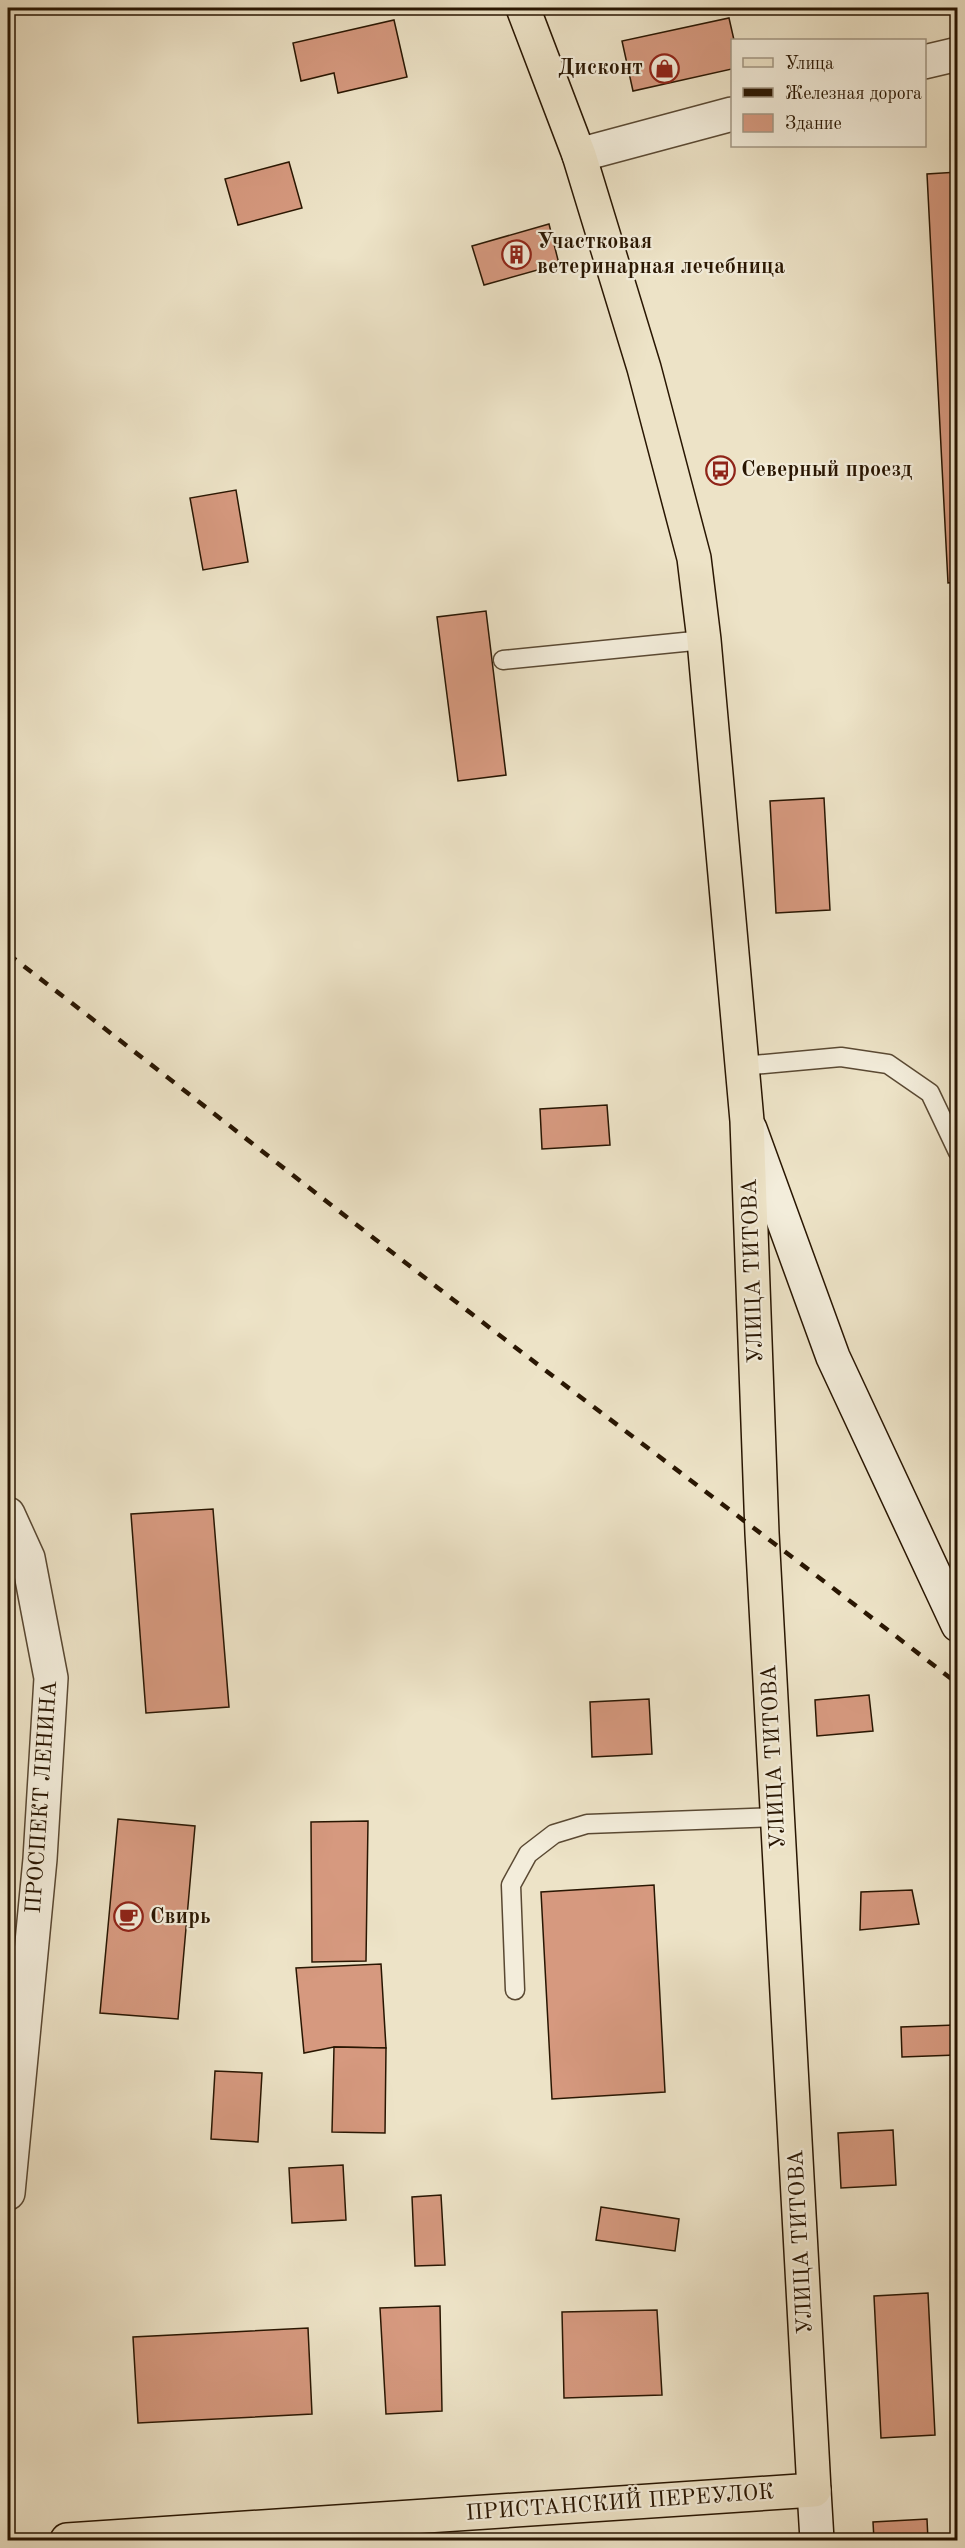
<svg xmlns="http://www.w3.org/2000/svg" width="965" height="2548" font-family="'Old Standard TT',serif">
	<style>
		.building { fill: #d6997f; stroke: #291602; stroke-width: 1.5 }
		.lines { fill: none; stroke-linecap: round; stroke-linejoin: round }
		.lane-casing { stroke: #5a4933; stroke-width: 21 }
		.street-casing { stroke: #5a4933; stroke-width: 36 }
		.secondary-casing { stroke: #291602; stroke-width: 36 }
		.primary-casing { stroke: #291602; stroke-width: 36 }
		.lane { stroke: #f3eddb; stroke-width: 18 }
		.street { stroke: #f3eddb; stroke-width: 33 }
		.secondary { stroke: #f3eddb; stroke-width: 33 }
		.primary { stroke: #ede3c7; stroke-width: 33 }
		.rail { stroke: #291602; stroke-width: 4.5; stroke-dasharray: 10 10; stroke-linecap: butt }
		.labels { text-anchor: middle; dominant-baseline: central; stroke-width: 4.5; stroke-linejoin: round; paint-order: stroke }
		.poi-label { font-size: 22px; font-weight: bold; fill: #291602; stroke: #f3eddb; text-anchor: start }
		.street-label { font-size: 22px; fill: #291602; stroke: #f3eddb }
	</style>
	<rect width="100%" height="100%" fill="#ede3c7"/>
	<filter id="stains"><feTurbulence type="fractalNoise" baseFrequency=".00333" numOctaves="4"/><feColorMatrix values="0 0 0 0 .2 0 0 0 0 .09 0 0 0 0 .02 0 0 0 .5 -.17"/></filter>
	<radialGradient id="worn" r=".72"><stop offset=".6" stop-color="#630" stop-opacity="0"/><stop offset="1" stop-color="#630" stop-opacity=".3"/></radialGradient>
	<!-- building -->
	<g class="building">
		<polygon points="729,18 734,40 732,40 732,69 633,91 622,41"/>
		<polygon points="394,20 407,77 338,93 334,73 301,81 293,43"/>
		<polygon points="289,162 302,208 238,225 225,179"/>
		<polygon points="958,172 958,582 948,583 927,174"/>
		<polygon points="549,224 559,264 484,285 472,246"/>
		<polygon points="236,490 248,562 203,570 190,498"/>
		<polygon points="486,611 506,775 458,781 437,617"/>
		<polygon points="824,798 830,910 776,913 770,801"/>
		<polygon points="607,1105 610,1145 542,1149 540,1109"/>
		<polygon points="213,1509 229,1707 146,1713 131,1514"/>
		<polygon points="869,1695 873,1731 817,1736 815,1700"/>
		<polygon points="649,1699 652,1754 592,1757 590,1702"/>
		<polygon points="118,1819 195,1826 178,2019 100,2013"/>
		<polygon points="368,1821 366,1961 312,1962 311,1822"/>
		<polygon points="654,1885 665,2092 552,2099 541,1892"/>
		<polygon points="912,1890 919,1924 860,1930 861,1892"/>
		<polygon points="381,1964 386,2048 334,2047 304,2053 296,1968"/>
		<polygon points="955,2025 956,2055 902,2057 901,2027"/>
		<polygon points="334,2047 386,2048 385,2133 332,2132"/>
		<polygon points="215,2071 262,2073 258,2142 211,2139"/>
		<polygon points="893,2130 896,2185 841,2188 838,2133"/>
		<polygon points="343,2165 346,2220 292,2223 289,2168"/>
		<polygon points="441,2195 445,2265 415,2266 412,2197"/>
		<polygon points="601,2207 679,2219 675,2251 596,2240"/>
		<polygon points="928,2293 935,2435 881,2438 874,2296"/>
		<polygon points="440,2306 442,2411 386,2414 380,2308"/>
		<polygon points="657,2310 662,2395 564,2398 562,2312"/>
		<polygon points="308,2328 312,2414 138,2423 133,2337"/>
		<polygon points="927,2519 928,2540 874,2540 873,2522"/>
	</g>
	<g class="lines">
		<defs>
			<g id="lane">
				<polyline points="503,660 704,640"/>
				<polyline points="742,1066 841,1057 888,1064 930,1093 958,1152"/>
				<polyline points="515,1990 511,1885 528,1854 554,1834 587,1824 777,1817"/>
			</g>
			<g id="street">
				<polyline points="924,62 958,54"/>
				<polyline points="579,155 732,114"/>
				<polyline points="8,1514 28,1558 51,1678 40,1859 8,2193"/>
			</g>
			<g id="secondary">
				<polyline points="750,1129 833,1357 958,1625"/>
				<polyline points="814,2490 817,2540"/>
			</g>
			<polyline id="primary" points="67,2540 814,2490 762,1533 747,1121 704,640 694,558 644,368 579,155 523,8"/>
		</defs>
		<!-- lane casing -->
		<use href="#lane" class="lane-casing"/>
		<!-- street casing -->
		<use href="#street" class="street-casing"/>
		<!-- secondary casing -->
		<use href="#secondary" class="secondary-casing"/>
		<!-- primary casing -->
		<use href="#primary" class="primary-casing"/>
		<!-- lane -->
		<use href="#lane" class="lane"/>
		<!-- street -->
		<use href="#street" class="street"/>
		<!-- secondary -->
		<use href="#secondary" class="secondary"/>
		<!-- primary -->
		<use href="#primary" class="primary"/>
		<!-- rail -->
		<path class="rail" d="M8 954C188 1092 365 1233 545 1370 683 1475 821 1578 958 1684"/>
	</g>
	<!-- icons -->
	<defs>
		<symbol id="shop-ring" viewBox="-11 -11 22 22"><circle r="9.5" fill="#f3eddb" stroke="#8f2418" stroke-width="1.5"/><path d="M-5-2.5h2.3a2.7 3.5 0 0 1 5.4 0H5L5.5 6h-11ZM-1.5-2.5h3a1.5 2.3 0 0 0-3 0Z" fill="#8f2418"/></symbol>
		<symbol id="building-ring" viewBox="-11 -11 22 22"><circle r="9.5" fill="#f3eddb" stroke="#8f2418" stroke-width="1.5"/><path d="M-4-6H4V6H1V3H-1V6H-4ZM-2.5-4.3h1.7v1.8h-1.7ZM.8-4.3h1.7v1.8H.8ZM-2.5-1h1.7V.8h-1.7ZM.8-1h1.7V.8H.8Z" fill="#8f2418"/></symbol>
		<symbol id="bus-ring" viewBox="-11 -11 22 22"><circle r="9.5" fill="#f3eddb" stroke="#8f2418" stroke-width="1.5"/><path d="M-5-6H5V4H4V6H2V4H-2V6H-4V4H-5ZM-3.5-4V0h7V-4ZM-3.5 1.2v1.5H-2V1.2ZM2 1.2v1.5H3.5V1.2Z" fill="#8f2418"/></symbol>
		<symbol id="cafe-ring" viewBox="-11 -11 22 22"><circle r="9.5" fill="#f3eddb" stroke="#8f2418" stroke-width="1.5"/><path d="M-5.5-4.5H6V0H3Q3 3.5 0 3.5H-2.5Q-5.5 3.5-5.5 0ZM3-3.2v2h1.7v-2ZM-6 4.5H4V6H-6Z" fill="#8f2418"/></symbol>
	</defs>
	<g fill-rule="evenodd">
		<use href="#shop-ring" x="648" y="52" width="33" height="33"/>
		<use href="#building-ring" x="500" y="238" width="33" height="33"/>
		<use href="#bus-ring" x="704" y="454" width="33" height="33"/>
		<use href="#cafe-ring" x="112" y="1900" width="33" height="33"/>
	</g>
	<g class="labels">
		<!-- poi labels -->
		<g class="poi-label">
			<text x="643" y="68" text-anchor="end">Дисконт</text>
			<text x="537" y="242">Участковая<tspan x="537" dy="25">ветеринарная лечебница</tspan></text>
			<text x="741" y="470">Северный проезд</text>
			<text x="150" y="1917">Свирь</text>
		</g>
		<!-- street labels -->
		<g class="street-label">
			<text transform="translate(753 1271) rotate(-92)">УЛИЦА ТИТОВА</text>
			<text transform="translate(774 1757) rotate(-93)">УЛИЦА ТИТОВА</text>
			<text transform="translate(42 1797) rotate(-86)">ПРОСПЕКТ ЛЕНИНА</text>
			<text transform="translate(801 2242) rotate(-93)">УЛИЦА ТИТОВА</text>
			<text transform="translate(620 2503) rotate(-4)">ПРИСТАНСКИЙ ПЕРЕУЛОК</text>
		</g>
	</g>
	<!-- margin -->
	<rect width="965" height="2548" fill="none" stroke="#ede3c7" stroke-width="30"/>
	<rect x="9" y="9" width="947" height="2530" fill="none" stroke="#291602" stroke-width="3"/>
	<rect x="15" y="15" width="935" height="2518" fill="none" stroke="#291602" stroke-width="1.5"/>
	<!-- legend -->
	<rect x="731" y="39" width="195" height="108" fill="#f3eddb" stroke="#a29784" stroke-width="1.5"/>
	<rect x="743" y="58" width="30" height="9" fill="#ede3c7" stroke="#a29784" stroke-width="1.5"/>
	<text x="785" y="69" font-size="18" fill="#291602">Улица</text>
	<rect x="743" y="88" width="30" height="9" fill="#291602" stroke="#a29784" stroke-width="1.5"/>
	<text x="785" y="99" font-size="18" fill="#291602">Железная дорога</text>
	<rect x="743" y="114" width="30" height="18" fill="#d6997f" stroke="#a29784" stroke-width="1.5"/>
	<text x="785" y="129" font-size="18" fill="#291602">Здание</text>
	<rect width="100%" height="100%" filter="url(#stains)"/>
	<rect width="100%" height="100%" fill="url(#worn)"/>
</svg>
